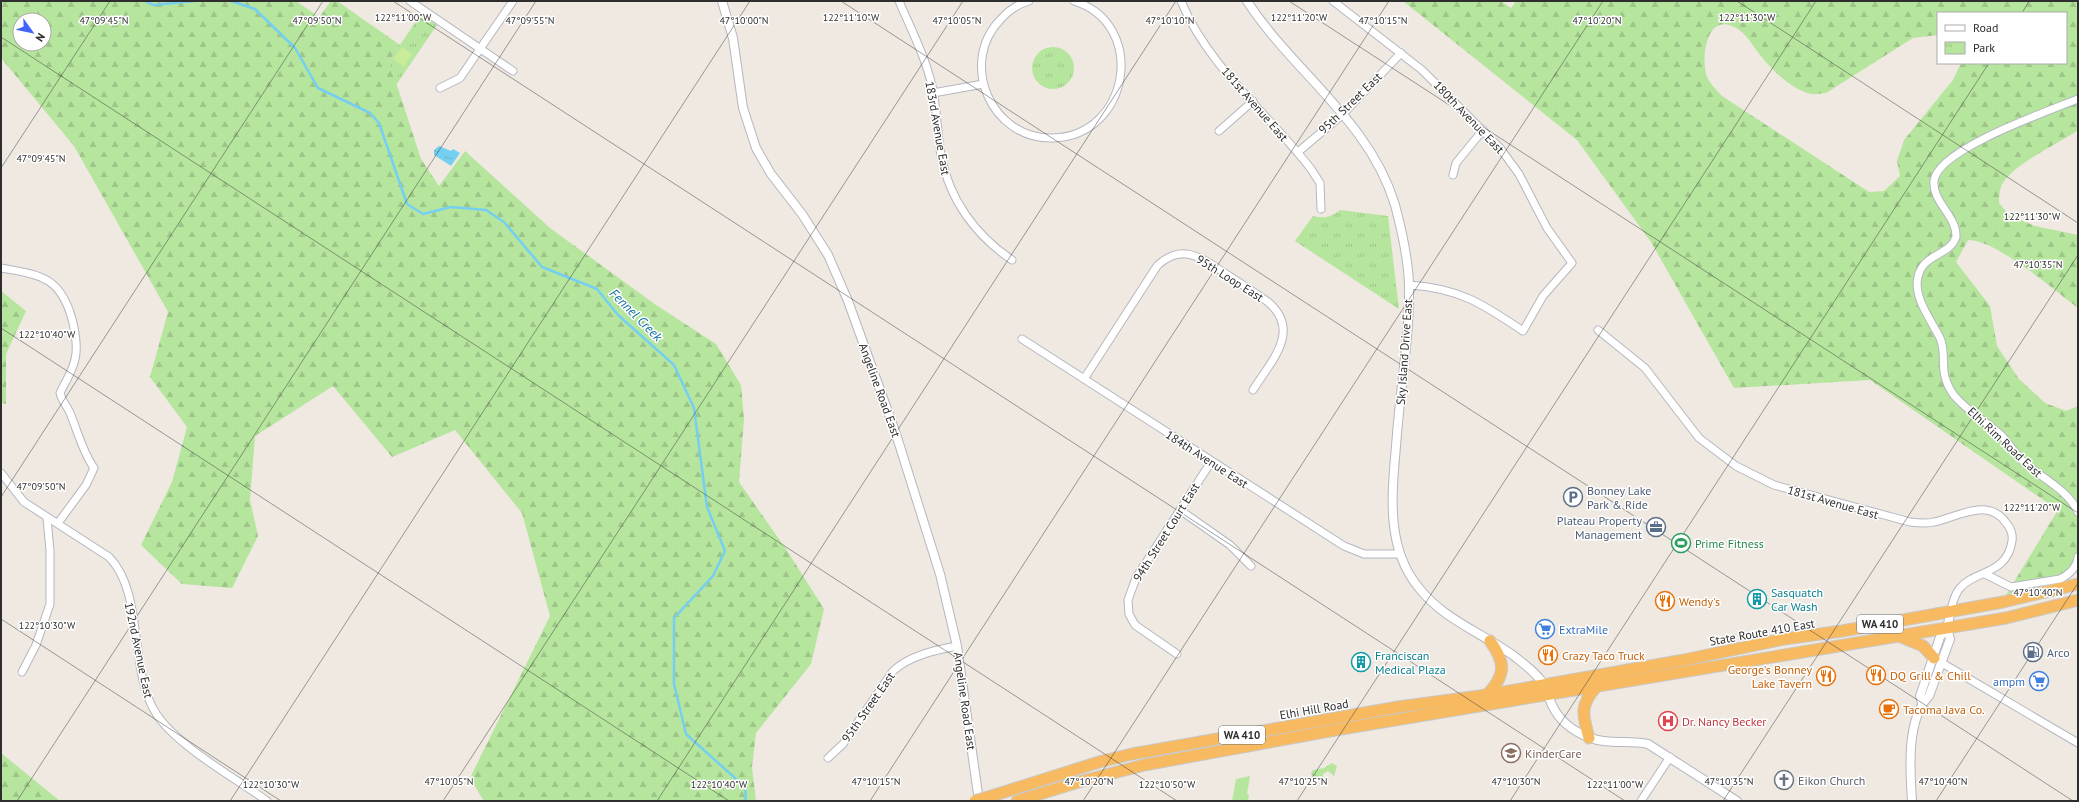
<svg xmlns="http://www.w3.org/2000/svg" width="2079" height="802" font-family="'PT Sans',sans-serif">
	<style>
		.grass { fill: #b6e59e }
		.forest { fill: url(#forest-firs); fill-rule: evenodd }
		.park { fill: url(#park-tufts) }
		.pitch { fill: #c9ec9a }
		.water { fill: url(#water-ripples) }
		.lines { fill: none; stroke-linecap: round; stroke-linejoin: round }
		.stream { stroke: #75cff0; stroke-width: 2.5 }
		.minor-casing { stroke: #b4b7c1; stroke-width: 9 }
		.tertiary-casing { stroke: #b4b7c1; stroke-width: 10 }
		.trunk-casing { stroke: #c9c9c9; stroke-width: 13 }
		.minor { stroke: #fff; stroke-width: 7 }
		.tertiary { stroke: #fff; stroke-width: 8 }
		.trunk { stroke: #f8ba60; stroke-width: 11 }
		.trunk-bridge-casing { stroke: #c9c9c9; stroke-width: 13; stroke-linecap: butt }
		.trunk-bridge { stroke: #f8ba60; stroke-width: 11 }
		.ticks { fill: none; stroke: #2e2e2e; stroke-width: 1; stroke-opacity: 0.45 }
		.labels { text-anchor: middle; dominant-baseline: central; stroke-width: 3; stroke-linejoin: round; paint-order: stroke }
		.shield { fill: #fff; stroke: #6d6d6d; stroke-width: 1 }
		.shield-label { font-size: 11px; font-weight: bold; fill: #2e2e2e }
		.street-label { font-size: 12px; fill: #2e2e2e; stroke: #fff }
		.service-label { font-size: 12px; fill: #4e5e75; stroke: #fff; text-anchor: start }
		.leisure-label { font-size: 12px; fill: #27864d; stroke: #fff; text-anchor: start }
		.culture-label { font-size: 12px; fill: #0d838f; stroke: #fff; text-anchor: start }
		.food-label { font-size: 12px; fill: #c56008; stroke: #fff; text-anchor: start }
		.shop-label { font-size: 12px; fill: #366cbe; stroke: #fff; text-anchor: start }
		.health-label { font-size: 12px; fill: #be3a42; stroke: #fff; text-anchor: start }
		.education-label { font-size: 12px; fill: #785e54; stroke: #fff; text-anchor: start }
		.worship-label { font-size: 12px; fill: #5b616d; stroke: #fff; text-anchor: start }
		.water-label { font-size: 13px; font-style: italic; fill: #0d6fa3; stroke: #fff }
		.ticks-label { font-size: 10px; text-anchor: middle; fill: #2e2e2e; stroke: #fff; stroke-width: 3; stroke-linejoin: round; paint-order: stroke }
	</style>
	<defs>
		<pattern id="forest-firs" width="22" height="20" patternUnits="userSpaceOnUse"><rect width="22" height="20" fill="#b6e59e"/><path d="M5 1l3.5 6h-7zM16 11l3.5 6h-7z" fill="#9dc588"/></pattern>
		<pattern id="park-tufts" width="24" height="20" patternUnits="userSpaceOnUse"><rect width="24" height="20" fill="#b6e59e"/><path d="M3 7l-1-3M5 7V3M7 7l1-3M15 17l-1-3M17 17v-4M19 17l1-3" fill="none" stroke="#9dc588"/></pattern>
		<pattern id="water-ripples" width="26" height="14" patternUnits="userSpaceOnUse"><rect width="26" height="14" fill="#75cff0"/><path d="M2 4q2-2 4 0t4 0M15 11q2-2 4 0t4 0" fill="none" stroke="#66b2ce"/></pattern>
	</defs>
	<rect width="100%" height="100%" fill="#efe9e1"/>
	<!-- grass -->
	<polygon class="grass" points="1250,776 1247,794 1249,795 1248,801 1232,801 1236,779"/>
	<!-- forest -->
	<g class="forest">
		<path d="M1 1H296L319 17 331 1H337L400 45 389 61 421 159 439 186 465 151 550 228 656 305 716 344 741 385 744 419 739 482 786 549 824 609 811 664 756 733 752 767 756 801H484L470 778 550 616 522 513 455 430 392 457 333 386 255 436 250 500 258 536 232 588 182 584 141 545 172 482 187 427 150 377 168 312 74 146 1 58ZM20 20H44V44H20Z"/>
		<path d="M1403 1H1501L1511 8 1516 1H2078V130C2060 143 2007 167 2001 187 1999 192 1999 198 1999 203L2010 216 2035 226 2078 235V308C2054 290 1997 240 1968 240L1956 262 1990 306 1997 346 2019 379 2045 403 2066 411 2078 406V572L2006 595 2058 510 1870 380 1734 388 1651 242 1577 140ZM1938 13H2066V63H1961L1953 80 1904 140 1897 161 1900 176 1884 191 1869 192 1722 96C1714 87 1706 81 1705 68 1703 53 1707 16 1732 26 1743 30 1750 41 1757 51 1768 66 1791 90 1811 94 1815 95 1821 93 1826 93L1913 38 1938 35Z"/>
		<polygon points="1,291 26,311 6,354 6,404 1,403"/>
		<polygon points="1,753 60,801 1,801"/>
	</g>
	<!-- park -->
	<g class="park">
		<polygon points="421,14 437,25 396,85 389,61"/>
		<circle cx="1053" cy="68" r="21"/>
		<path d="M1340 210 1388 216 1399 309 1295 241 1313 216C1324 219 1331 217 1340 210Z"/>
		<polygon points="1332,763 1337,766 1334,776 1328,771 1323,774 1323,779 1312,776 1311,773 1313,770 1324,768"/>
	</g>
	<!-- pitch -->
	<polygon class="pitch" points="402,47 412,54 404,67 393,59"/>
	<!-- water -->
	<polygon class="water" points="439,146 451,151 453,149 460,153 451,166 434,155 434,150"/>
	<g class="lines">
		<!-- stream -->
		<g class="stream">
			<polyline points="145,1 153,5 195,1"/>
			<polyline points="231,1 255,9 295,48 318,88 370,113 379,123 407,204 423,214 451,207 486,210 504,222 542,267 597,289 618,315 674,365 694,408 707,507 725,551 713,576 674,618 674,684 686,734 745,787 746,798 744,801"/>
		</g>
		<defs>
			<g id="minor">
				<polyline points="410,1 513,71"/>
				<path d="M899 1C911 29 925 56 932 86 937 108 937 132 941 155 949 199 975 235 1012 260"/>
				<path d="M1029 1C1018 4 1008 11 1001 19 958 62 991 140 1053 138 1130 136 1148 24 1074 1"/>
				<path d="M1181 1C1208 67 1268 113 1311 169L1320 183 1321 209"/>
				<path d="M1333 1 1422 70 1500 148 1519 174 1547 228 1572 263 1543 296 1523 331C1483 304 1459 288 1409 285"/>
				<polyline points="440,88 460,78 513,1"/>
				<polyline points="933,93 983,84"/>
				<path d="M2078 99C2049 111 1937 149 1934 181 1932 202 1957 216 1956 237 1950 256 1923 253 1918 277 1913 297 1931 320 1940 338 1948 356 1937 371 1953 394 1964 409 1987 422 2001 435 2010 444 2015 455 2025 463 2042 478 2068 490 2078 512"/>
				<polyline points="1219,131 1253,101"/>
				<polyline points="1298,152 1343,114 1401,53"/>
				<polyline points="1453,175 1456,163 1483,130"/>
				<path d="M1 268C40 275 60 276 72 319 75 330 78 348 75 359 73 371 65 382 60 393 62 401 67 406 70 413 78 432 82 451 94 468L86 485 58 523"/>
				<path d="M1598 330 1645 368 1699 438 1736 466 1774 485 1910 522C1918 523 1926 524 1934 522 1958 517 1989 496 2007 524 2011 529 2013 534 2012 541 2007 575 1975 570 1960 588 1954 595 1953 602 1951 610"/>
				<polyline points="1022,339 1344,546 1364,554 1400,554"/>
				<path d="M1084 379 1157 266C1182 242 1202 258 1226 274 1240 283 1254 292 1268 302 1302 331 1271 361 1253 390"/>
				<path d="M1 473 24 502 109 557C145 593 128 672 157 715 179 747 235 778 267 801"/>
				<polyline points="1180,510 1230,545 1251,566"/>
				<path d="M1985 574 2011 587 2060 579C2069 575 2077 567 2078 557"/>
				<polyline points="1177,654 1135,625 1129,614 1128,600 1136,578 1211,462"/>
				<polyline points="1942,663 2078,743"/>
				<polyline points="22,672 36,645 50,604 50,551 47,518"/>
				<path d="M828 758 843 744 893 671C909 656 935 650 957 646"/>
				<polyline points="1641,801 1670,757"/>
			</g>
			<g id="tertiary">
				<polyline points="722,1 733,38 743,108 756,148 771,174 802,214 828,255 848,301 896,434 940,574 957,646 979,801"/>
				<path d="M1247 1C1293 72 1370 121 1395 205 1402 231 1408 257 1409 284 1410 334 1401 384 1397 434 1393 486 1383 545 1419 588 1443 619 1482 633 1514 656 1524 664 1538 674 1544 685 1548 692 1549 700 1553 707 1560 721 1573 731 1588 737 1607 745 1628 740 1648 744L1737 801"/>
				<polyline points="1922,703 1920,696 1940,637 1947,628 1951,610"/>
				<path d="M1912 801C1910 771 1906 719 1929 696L1950 639 1947 628"/>
			</g>
			<g id="trunk">
				<polyline points="1901,637 1923,646 1934,658"/>
				<path d="M1487 695C1506 675 1506 663 1490 641"/>
				<path d="M1589 738C1583 716 1579 706 1596 687"/>
				<polyline points="1001,793 1099,762 1132,754 1398,707 1487,695 1684,660 1784,639 1842,631 2003,602 2078,584"/>
				<polyline points="1017,801 1075,783 1144,765 1335,730 2006,618 2078,600"/>
			</g>
		</defs>
		<!-- minor casing -->
		<use href="#minor" class="minor-casing"/>
		<!-- tertiary casing -->
		<use href="#tertiary" class="tertiary-casing"/>
		<!-- trunk casing -->
		<use href="#trunk" class="trunk-casing"/>
		<!-- minor -->
		<use href="#minor" class="minor"/>
		<!-- tertiary -->
		<use href="#tertiary" class="tertiary"/>
		<!-- trunk -->
		<use href="#trunk" class="trunk"/>
		<defs>
			<polyline id="trunk-bridge" points="975,801 1001,793"/>
		</defs>
		<!-- trunk-bridge casing -->
		<use href="#trunk-bridge" class="trunk-bridge-casing"/>
		<!-- trunk-bridge -->
		<use href="#trunk-bridge" class="trunk-bridge"/>
	</g>
	<!-- ticks -->
	<path class="ticks" d="M393 1 1625 801M841 1 2073 801M1289 1 2078 513M1737 1 2078 223M2022 13 2029 1M1 37 1177 801M1 168 110 1M1 328 729 801M1 497 323 1M1 619 281 801M17 801 536 1M230 801 750 1M443 801 963 1M657 801 1176 1M870 801 1389 1M1083 801 1603 1M1297 801 1816 1M1510 801 1989 63M1723 801 2078 255M1936 801 2078 583"/>
	<!-- icons -->
	<defs>
		<symbol id="parking-ring" viewBox="-11 -11 22 22"><circle r="9.5" fill="#fff" stroke="#5c6f8a" stroke-width="1.5"/><path d="M-3.5-5.5H1a3.5 3.5 0 0 1 0 7H-1V5.5H-3.5ZM-1-3.4V-.6H.8a1.4 1.4 0 0 0 0-2.8Z" fill="#5c6f8a"/></symbol>
		<symbol id="office-ring" viewBox="-11 -11 22 22"><circle r="9.5" fill="#fff" stroke="#5c6f8a" stroke-width="1.5"/><path d="M-6-3h4V-5.5h4V-3h4V5H-6ZM-1-4.5V-3h2v-1.5ZM-6 0V1H6V0Z" fill="#5c6f8a"/></symbol>
		<symbol id="stadium-ring" viewBox="-11 -11 22 22"><circle r="9.5" fill="#fff" stroke="#2e9e5b" stroke-width="1.5"/><path d="M0-5a6.5 5 0 1 0 0 10a6.5 5 0 1 0 0-10ZM-3.5-1.8h7v3.6h-7Z" fill="#2e9e5b"/></symbol>
		<symbol id="building-ring" viewBox="-11 -11 22 22"><circle r="9.5" fill="#fff" stroke="#0f9aa8" stroke-width="1.5"/><path d="M-4-6H4V6H1V3H-1V6H-4ZM-2.5-4.3h1.7v1.8h-1.7ZM.8-4.3h1.7v1.8H.8ZM-2.5-1h1.7V.8h-1.7ZM.8-1h1.7V.8H.8Z" fill="#0f9aa8"/></symbol>
		<symbol id="restaurant-ring" viewBox="-11 -11 22 22"><circle r="9.5" fill="#fff" stroke="#e8710a" stroke-width="1.5"/><path d="M-5-6h1v4h1v-4h1v4h1v-4h1v5L-1.5 .5V6h-2V.5L-5-1ZM5-6V6H3V1.5H1.5Q1.5-4 5-6Z" fill="#e8710a"/></symbol>
		<symbol id="supermarket-ring" viewBox="-11 -11 22 22"><circle r="9.5" fill="#fff" stroke="#3f7fe0" stroke-width="1.5"/><path d="M-6-5.5h2.5l.6 2H6L4.5 2H-2.5L-4.4-4H-6ZM-1.5 3.2a1.3 1.3 0 1 0 .1 0ZM3 3.2a1.3 1.3 0 1 0 .1 0Z" fill="#3f7fe0"/></symbol>
		<symbol id="fuel-ring" viewBox="-11 -11 22 22"><circle r="9.5" fill="#fff" stroke="#5c6f8a" stroke-width="1.5"/><path d="M-5.5-6h7V0h2V4h1.3V-2.5L3-4.5l.8-.8L6-3V5H2.5V1h-1V6h-7ZM-4.2-4.7v3.2H.2V-4.7Z" fill="#5c6f8a"/></symbol>
		<symbol id="cafe-ring" viewBox="-11 -11 22 22"><circle r="9.5" fill="#fff" stroke="#e8710a" stroke-width="1.5"/><path d="M-5.5-4.5H6V0H3Q3 3.5 0 3.5H-2.5Q-5.5 3.5-5.5 0ZM3-3.2v2h1.7v-2ZM-6 4.5H4V6H-6Z" fill="#e8710a"/></symbol>
		<symbol id="hospital-ring" viewBox="-11 -11 22 22"><circle r="9.5" fill="#fff" stroke="#e0444e" stroke-width="1.5"/><path d="M-5-5h3v3.5h4V-5h3V5h-3V1.5h-4V5h-3Z" fill="#e0444e"/></symbol>
		<symbol id="school-ring" viewBox="-11 -11 22 22"><circle r="9.5" fill="#fff" stroke="#8d6e63" stroke-width="1.5"/><path d="M0-5L7-2L0 1L-7-2ZM-4 1L0 2.5L4 1V4Q0 6-4 4Z" fill="#8d6e63"/></symbol>
		<symbol id="church-ring" viewBox="-11 -11 22 22"><circle r="9.5" fill="#fff" stroke="#6b7280" stroke-width="1.5"/><path d="M-1.2-6h2.4v3.5h3.3v2.4h-3.3V6h-2.4V-.1h-3.3v-2.4h3.3Z" fill="#6b7280"/></symbol>
	</defs>
	<g fill-rule="evenodd">
		<use href="#parking-ring" x="1562" y="486" width="22" height="22"/>
		<use href="#office-ring" x="1645" y="516" width="22" height="22"/>
		<use href="#stadium-ring" x="1670" y="532" width="22" height="22"/>
		<use href="#building-ring" x="1746" y="588" width="22" height="22"/>
		<use href="#restaurant-ring" x="1654" y="590" width="22" height="22"/>
		<use href="#supermarket-ring" x="1534" y="618" width="22" height="22"/>
		<use href="#fuel-ring" x="2022" y="641" width="22" height="22"/>
		<use href="#restaurant-ring" x="1537" y="644" width="22" height="22"/>
		<use href="#building-ring" x="1350" y="651" width="22" height="22"/>
		<use href="#restaurant-ring" x="1865" y="664" width="22" height="22"/>
		<use href="#restaurant-ring" x="1815" y="665" width="22" height="22"/>
		<use href="#supermarket-ring" x="2028" y="670" width="22" height="22"/>
		<use href="#cafe-ring" x="1878" y="698" width="22" height="22"/>
		<use href="#hospital-ring" x="1657" y="710" width="22" height="22"/>
		<use href="#school-ring" x="1500" y="742" width="22" height="22"/>
		<use href="#church-ring" x="1773" y="769" width="22" height="22"/>
	</g>
	<g class="labels">
		<!-- shield labels -->
		<g class="shield">
			<rect x="1857" y="615" width="46" height="18" rx="3"/>
			<rect x="1219" y="726" width="46" height="18" rx="3"/>
		</g>
		<g class="shield-label">
			<text x="1880" y="624">WA 410</text>
			<text x="1242" y="735">WA 410</text>
		</g>
		<!-- street labels -->
		<g class="street-label">
			<text transform="translate(1350 103) rotate(-44)">95th Street East</text>
			<text transform="translate(1255 104) rotate(49)">181st Avenue East</text>
			<text transform="translate(1469 117) rotate(46)">180th Avenue East</text>
			<text transform="translate(938 128) rotate(80)">183rd Avenue East</text>
			<text transform="translate(1230 278) rotate(32)">95th Loop East</text>
			<text transform="translate(1404 352) rotate(-86)">Sky Island Drive East</text>
			<text transform="translate(880 390) rotate(70)">Angeline Road East</text>
			<text transform="translate(2005 442) rotate(43)">Elhi Rim Road East</text>
			<text transform="translate(1207 459) rotate(33)">184th Avenue East</text>
			<text transform="translate(1833 502) rotate(16)">181st Avenue East</text>
			<text transform="translate(1166 532) rotate(-58)">94th Street Court East</text>
			<text transform="translate(1762 632) rotate(-10)">State Route 410 East</text>
			<text transform="translate(139 650) rotate(78)">192nd Avenue East</text>
			<text transform="translate(965 701) rotate(82)">Angeline Road East</text>
			<text transform="translate(868 707) rotate(-55)">95th Street East</text>
			<text transform="translate(1314 709) rotate(-10)">Elhi Hill Road</text>
		</g>
		<!-- service labels -->
		<g class="service-label">
			<text x="1587" y="490">Bonney Lake<tspan x="1587" dy="14">Park &amp; Ride</tspan></text>
			<text x="1642" y="520" text-anchor="end">Plateau Property<tspan x="1642" dy="14">Management</tspan></text>
			<text x="2047" y="652">Arco</text>
		</g>
		<!-- leisure labels -->
		<g class="leisure-label">
			<text x="1695" y="543">Prime Fitness</text>
		</g>
		<!-- culture labels -->
		<g class="culture-label">
			<text x="1771" y="592">Sasquatch<tspan x="1771" dy="14">Car Wash</tspan></text>
			<text x="1375" y="655">Franciscan<tspan x="1375" dy="14">Medical Plaza</tspan></text>
		</g>
		<!-- food labels -->
		<g class="food-label">
			<text x="1679" y="601">Wendy's</text>
			<text x="1562" y="655">Crazy Taco Truck</text>
			<text x="1812" y="669" text-anchor="end">George's Bonney<tspan x="1812" dy="14">Lake Tavern</tspan></text>
			<text x="1890" y="675">DQ Grill &amp; Chill</text>
			<text x="1903" y="709">Tacoma Java Co.</text>
		</g>
		<!-- shop labels -->
		<g class="shop-label">
			<text x="1559" y="629">ExtraMile</text>
			<text x="2025" y="681" text-anchor="end">ampm</text>
		</g>
		<!-- health labels -->
		<g class="health-label">
			<text x="1682" y="721">Dr. Nancy Becker</text>
		</g>
		<!-- education labels -->
		<g class="education-label">
			<text x="1525" y="753">KinderCare</text>
		</g>
		<!-- worship labels -->
		<g class="worship-label">
			<text x="1798" y="780">Eikon Church</text>
		</g>
		<!-- water labels -->
		<g class="water-label">
			<text transform="translate(636 315) rotate(45)">Fennel Creek</text>
		</g>
	</g>
	<g class="ticks-label">
		<text x="1299" y="21">122°11'20"W</text>
		<text x="403" y="21">122°11'00"W</text>
		<text x="851" y="21">122°11'10"W</text>
		<text x="1747" y="21">122°11'30"W</text>
		<text x="957" y="24">47°10'05"N</text>
		<text x="104" y="24">47°09'45"N</text>
		<text x="317" y="24">47°09'50"N</text>
		<text x="530" y="24">47°09'55"N</text>
		<text x="744" y="24">47°10'00"N</text>
		<text x="1170" y="24">47°10'10"N</text>
		<text x="1383" y="24">47°10'15"N</text>
		<text x="1597" y="24">47°10'20"N</text>
		<text x="41" y="162">47°09'45"N</text>
		<text x="2032" y="220">122°11'30"W</text>
		<text x="2038" y="268">47°10'35"N</text>
		<text x="47" y="338">122°10'40"W</text>
		<text x="41" y="490">47°09'50"N</text>
		<text x="2032" y="511">122°11'20"W</text>
		<text x="2038" y="596">47°10'40"N</text>
		<text x="47" y="629">122°10'30"W</text>
		<text x="449" y="785">47°10'05"N</text>
		<text x="876" y="785">47°10'15"N</text>
		<text x="1089" y="785">47°10'20"N</text>
		<text x="1303" y="785">47°10'25"N</text>
		<text x="1516" y="785">47°10'30"N</text>
		<text x="1729" y="785">47°10'35"N</text>
		<text x="1943" y="785">47°10'40"N</text>
		<text x="271" y="788">122°10'30"W</text>
		<text x="719" y="788">122°10'40"W</text>
		<text x="1167" y="788">122°10'50"W</text>
		<text x="1615" y="788">122°11'00"W</text>
	</g>
	<!-- border -->
	<rect width="2079" height="802" fill="none" stroke="#2e2e2e" stroke-width="4"/>
	<!-- legend -->
	<rect x="1937" y="12" width="130" height="52" fill="#ffffff" stroke="#ababab"/>
	<rect x="1945" y="25" width="20" height="6" fill="#ffffff" stroke="#ababab"/>
	<text x="1973" y="32" font-size="12" fill="#2e2e2e">Road</text>
	<rect x="1945" y="42" width="20" height="12" fill="url(#park-tufts)" stroke="#ababab"/>
	<text x="1973" y="52" font-size="12" fill="#2e2e2e">Park</text>
	<!-- north arrow -->
	<g transform="translate(32 32) rotate(123)"><circle r="19" fill="#ffffff" stroke="#ababab"/>
	<path d="M0-3L7 15L0 10L-7 15Z" fill="#4264fb"/>
	<text y="-6" font-size="11" font-weight="bold" text-anchor="middle" fill="#2e2e2e">N</text>
	</g>
</svg>
